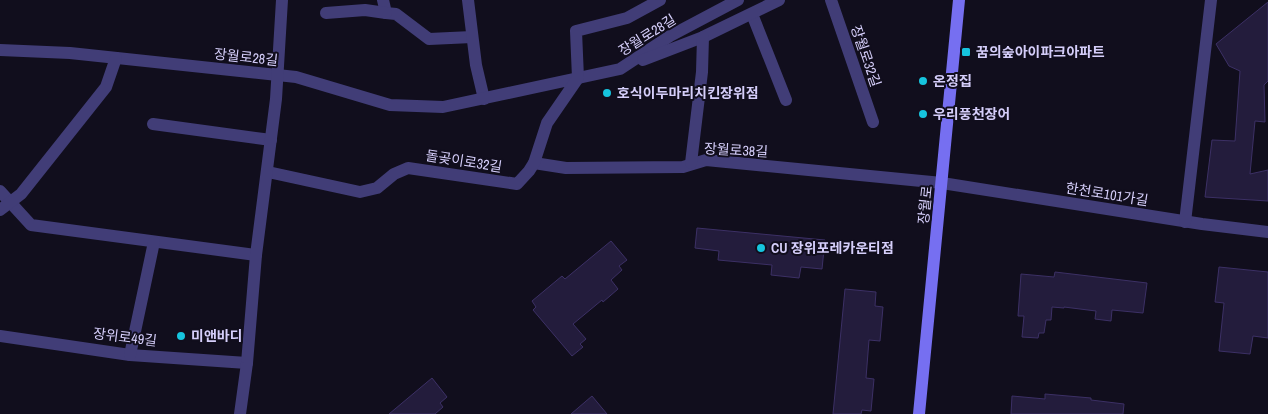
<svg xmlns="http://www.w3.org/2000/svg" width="1268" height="414" font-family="'Archivo Narrow','Noto Sans KR',sans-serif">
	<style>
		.building { fill: #231c3c; stroke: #3c3065 }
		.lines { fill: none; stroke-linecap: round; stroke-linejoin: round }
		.street { stroke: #413d77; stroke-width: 12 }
		.secondary { stroke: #766ff1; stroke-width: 12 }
		.poi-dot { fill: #16c4de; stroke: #110e1d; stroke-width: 2 }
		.labels { text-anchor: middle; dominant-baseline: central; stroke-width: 4; stroke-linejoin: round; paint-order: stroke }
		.street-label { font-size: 14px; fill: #d5cefa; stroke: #110e1d }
		.poi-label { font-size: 14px; font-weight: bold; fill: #d5cefa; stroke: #110e1d; text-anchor: start }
	</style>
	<rect width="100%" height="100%" fill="#110e1d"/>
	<!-- building -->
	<g class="building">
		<polygon points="1268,2 1268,81 1264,85 1265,122 1255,121 1250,174 1268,170 1268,201 1205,197 1212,140 1235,141 1240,71 1229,66 1216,44"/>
		<polygon points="697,228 825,240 822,269 801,267 799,278 771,275 772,265 718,260 719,251 695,248"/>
		<polygon points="611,241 627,260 619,266 622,270 611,280 618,289 603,302 602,300 573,324 586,339 580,344 583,347 572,356 533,310 536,307 532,301 562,276 565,279"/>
		<polygon points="1219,267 1268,272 1268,338 1253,336 1250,354 1219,351 1224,303 1215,302"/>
		<polygon points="1055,272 1147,283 1143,313 1112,310 1111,321 1095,319 1096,311 1064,307 1064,308 1052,307 1051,320 1046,320 1044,333 1039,333 1038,338 1022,337 1024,316 1018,316 1021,274 1054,277"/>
		<polygon points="845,289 876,292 875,306 883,307 880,341 869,340 866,378 874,379 871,411 862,410 861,414 833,414"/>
		<polygon points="432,378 447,397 440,403 443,407 435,414 389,414"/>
		<polygon points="1045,394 1091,398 1091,400 1124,404 1123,414 1011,414 1012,396 1045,399"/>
		<polygon points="592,396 607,414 571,414"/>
	</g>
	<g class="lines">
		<!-- street -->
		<g class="street">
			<polyline points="383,0 386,13 396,14 429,39 472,37"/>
			<polyline points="468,0 476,65 484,99"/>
			<polyline points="831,0 873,122"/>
			<polyline points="326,13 365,10 386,13"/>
			<polyline points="752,14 786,100"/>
			<polyline points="0,50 70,53 296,77 390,105 443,107 620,69 670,36 738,0"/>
			<polyline points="643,60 703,37 779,0"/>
			<polyline points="153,124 271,140"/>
			<polyline points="534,163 566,168 683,167 706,160 942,183 1202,224 1268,232"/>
			<polyline points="691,163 702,72 703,37"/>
			<polyline points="268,172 360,192 377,188 394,174 408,168 517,184 529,171 534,163 547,123 578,78 576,31 627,18 660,0"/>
			<polyline points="0,191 31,225 256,255"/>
			<polyline points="0,210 21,194 106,87 116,58"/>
			<polyline points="1185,222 1211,0"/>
			<polyline points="0,336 130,355 247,363"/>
			<polyline points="130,355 154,242"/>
			<polyline points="240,414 247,363 256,255 276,99 282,0"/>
		</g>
		<!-- secondary -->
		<polyline class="secondary" points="919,414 959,0"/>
	</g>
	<!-- markers -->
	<g class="poi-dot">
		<rect x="961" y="47" width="10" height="10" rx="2.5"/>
		<circle cx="923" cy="81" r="5"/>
		<circle cx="607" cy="93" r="5"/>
		<circle cx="923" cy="114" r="5"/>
		<circle cx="761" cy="248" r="5"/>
		<circle cx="181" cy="336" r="5"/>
	</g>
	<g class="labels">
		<!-- street labels -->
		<g class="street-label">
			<text transform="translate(647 35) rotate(-32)">장월로28길</text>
			<text transform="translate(866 56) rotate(71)">장월로32길</text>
			<text transform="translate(246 57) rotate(6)">장월로28길</text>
			<text transform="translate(736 150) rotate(3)">장월로38길</text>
			<text transform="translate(464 161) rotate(9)">돌곶이로32길</text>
			<text transform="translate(1107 194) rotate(9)">한천로101가길</text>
			<text transform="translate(925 205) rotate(-84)">장월로</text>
			<text transform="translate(125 337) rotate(7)">장위로49길</text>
		</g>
		<!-- poi labels -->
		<g class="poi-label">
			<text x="976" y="52">꿈의숲아이파크아파트</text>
			<text x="933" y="81">온정집</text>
			<text x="617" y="93">호식이두마리치킨장위점</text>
			<text x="933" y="114">우리풍천장어</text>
			<text x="771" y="248">CU 장위포레카운티점</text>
			<text x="191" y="336">미앤바디</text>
		</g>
	</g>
</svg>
